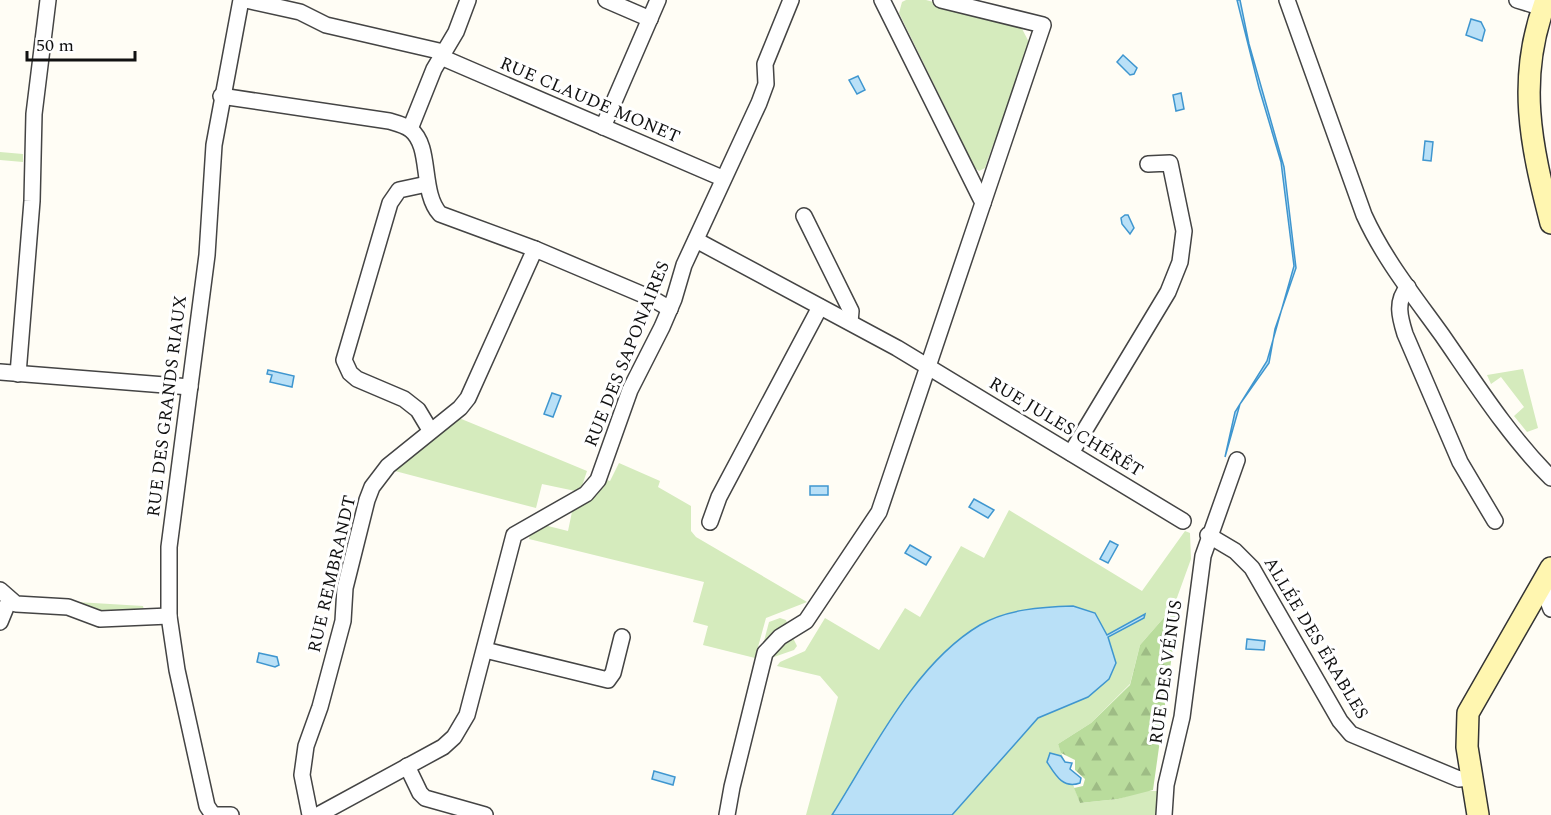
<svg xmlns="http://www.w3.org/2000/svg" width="1551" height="815" font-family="Spectral,serif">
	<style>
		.green { fill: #d5ebbd }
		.forest { fill: url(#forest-firs) }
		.water { fill: #b9e0f7; stroke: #3f96cf; stroke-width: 1.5 }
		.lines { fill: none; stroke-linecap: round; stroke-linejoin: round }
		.street-casing { stroke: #444; stroke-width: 18 }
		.secondary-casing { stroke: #333; stroke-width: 24 }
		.street { stroke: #fff; stroke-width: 15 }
		.secondary { stroke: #fff6b0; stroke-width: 21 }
		.labels { text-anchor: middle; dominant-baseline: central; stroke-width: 6; stroke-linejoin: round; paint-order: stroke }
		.street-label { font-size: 18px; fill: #111; stroke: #fff }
	</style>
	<defs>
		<pattern id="forest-firs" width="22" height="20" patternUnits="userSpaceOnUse" patternTransform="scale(1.5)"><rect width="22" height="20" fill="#b9dc9c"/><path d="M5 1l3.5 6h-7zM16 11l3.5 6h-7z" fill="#9ebc85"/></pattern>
	</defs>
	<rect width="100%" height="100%" fill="#fffdf5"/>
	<!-- green -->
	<g class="green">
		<polygon points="906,0 926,0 1020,25 1031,46 1001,135 993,145 985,168 979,171 975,168 899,13 902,2"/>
		<polygon points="0,152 23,154 23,162 0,160"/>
		<polygon points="1523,369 1538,428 1527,432 1514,416 1524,407 1501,377 1491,384 1487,375"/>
		<polygon points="459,418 587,471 580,492 542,484 536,508 395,471 405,459"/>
		<polygon points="619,463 660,481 658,487 691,506 691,531 696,537 807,602 766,618 755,658 703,645 708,626 693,622 704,582 529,539 531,530 540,524 568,531 573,507 596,496 607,480 610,481"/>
		<polygon points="1009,510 1142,591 1185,531 1190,533 1191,559 1174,606 1140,645 1130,684 1091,723 1058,744 1080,803 1118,799 1143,791 1159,791 1157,815 806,815 838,697 820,676 777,666 780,662 805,651 825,618 879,650 905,608 920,617 961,546 984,558"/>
		<polygon points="77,602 143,606 144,610 102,611"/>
		<polygon points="780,618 786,620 788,626 764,641 769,622"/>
		<polygon points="793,638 797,646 794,650 771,658 776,648"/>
	</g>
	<!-- forest -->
	<polygon class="forest" points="1174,606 1178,612 1153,790 1118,799 1080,803 1074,788 1083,786 1085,779 1075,770 1075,760 1061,753 1058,744 1091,723 1130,685 1140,645"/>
	<!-- water -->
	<g class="water">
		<polygon points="1237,0 1240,0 1249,44 1284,167 1296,268 1275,329 1269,363 1240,404 1225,457 1235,412 1267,361 1294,266 1281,162 1259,88"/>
		<polygon points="1471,19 1481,22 1485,30 1482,41 1466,35"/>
		<polygon points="1123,55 1137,68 1134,74 1130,75 1117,62"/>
		<polygon points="858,76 865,90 857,94 849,80"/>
		<polygon points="1181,93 1184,109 1176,111 1173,95"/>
		<polygon points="1425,141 1433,142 1431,161 1423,160"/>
		<polygon points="1125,215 1128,215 1134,228 1130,234 1122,224 1121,218"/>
		<polygon points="268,370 294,376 292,387 270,382 272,375 267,374"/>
		<polygon points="552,393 561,396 553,417 544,414"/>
		<rect x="810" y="486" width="18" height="9"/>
		<polygon points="974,499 994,510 988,518 969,507"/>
		<polygon points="1110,541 1118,545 1108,563 1100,559"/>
		<polygon points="910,545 931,557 926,565 905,553"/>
		<path d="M1073 606 1095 613 1107 635 1145 614 1144 618 1108 637 1116 663 1109 679 1088 697 1038 718 952 815H832C872 752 914 664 980 625 1007 609 1042 607 1073 606Z"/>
		<polygon points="1247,639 1265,641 1264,650 1246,649"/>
		<polygon points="259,653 277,657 279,665 275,667 257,662"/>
		<path d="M1050 753 1061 756 1065 762 1072 763 1070 769 1081 778 1080 783C1063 789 1056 776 1047 762Z"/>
		<polygon points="654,771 675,777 673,785 652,779"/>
	</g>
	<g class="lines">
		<defs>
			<g id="street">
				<polyline points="246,0 300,12 326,25 443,52"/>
				<polyline points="606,0 650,19"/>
				<polyline points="941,0 1043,25 983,203"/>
				<path d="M1287 0 1364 215C1384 259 1414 296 1442 335 1476 384 1509 436 1551 478"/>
				<polyline points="1517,0 1543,8"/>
				<polyline points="441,57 722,178"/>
				<path d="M221 96 389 121C396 123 405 125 411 130 432 147 420 192 440 214L535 249 653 299 670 309"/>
				<polyline points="603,127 658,0"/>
				<polyline points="410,129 434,69 456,32 468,0"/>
				<polyline points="427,184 399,190 390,203 344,360 350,373 357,379 404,399 418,410 430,430"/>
				<polyline points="804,216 851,311 850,322"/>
				<polyline points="696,240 897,348 1183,521"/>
				<path d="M1408 287C1395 301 1400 318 1405 334L1460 462 1495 521"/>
				<polyline points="0,372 190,387"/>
				<polyline points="18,374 32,201 34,114 48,0"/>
				<polyline points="1071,453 1168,292 1180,262 1184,231 1170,163 1148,164"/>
				<polyline points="710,522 719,497 820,307"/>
				<polyline points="1208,535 1235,551 1252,568 1340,721 1351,734 1459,779 1471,778"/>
				<polyline points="1539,589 1545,593 1551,609"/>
				<polyline points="0,590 16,604 68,607 100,619 169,616"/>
				<polyline points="0,622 9,600"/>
				<polyline points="485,650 608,680 613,673 622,637"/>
				<polyline points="407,766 420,793 425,798 485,815"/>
				<polyline points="213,815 207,806 177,670 169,616 169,547 207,255 214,145 241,0"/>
				<polyline points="213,815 231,815"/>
				<polyline points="310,815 302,775 306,746 320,707 343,621 345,588 367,500 372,487 388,466 460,408 468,398 535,249"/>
				<polyline points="318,815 443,747 454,737 467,715 514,535 586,494 598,480 630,390 662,327 674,299 684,265 759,103 766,84 765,64 791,0"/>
				<polyline points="727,815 732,787 765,653 780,637 806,621 879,512 983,203 882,0"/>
				<polyline points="1164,815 1166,785 1182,717 1203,556 1237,460"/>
			</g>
			<g id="secondary">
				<path d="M1546 0C1516 78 1531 146 1551 223"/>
				<polyline points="1478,815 1467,747 1468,713 1551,568"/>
			</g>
		</defs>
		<!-- street casing -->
		<use href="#street" class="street-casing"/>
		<!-- secondary casing -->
		<use href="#secondary" class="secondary-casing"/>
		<!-- street -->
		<use href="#street" class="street"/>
		<!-- secondary -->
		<use href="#secondary" class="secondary"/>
	</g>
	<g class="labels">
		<!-- street labels -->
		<g class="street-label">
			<text transform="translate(590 100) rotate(23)">RUE CLAUDE MONET</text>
			<text transform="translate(627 354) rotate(-68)">RUE DES SAPONAIRES</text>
			<text transform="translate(167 406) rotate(-83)">RUE DES GRANDS RIAUX</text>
			<text transform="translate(1066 427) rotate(31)">RUE JULES CHÉRÊT</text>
			<text transform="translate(332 574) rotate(-77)">RUE REMBRANDT</text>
			<text transform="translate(1316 638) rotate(59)">ALLÉE DES ÉRABLES</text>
			<text transform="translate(1166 672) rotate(-82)">RUE DES VÉNUS</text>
		</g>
	</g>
	<!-- scale -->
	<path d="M27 51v9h108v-9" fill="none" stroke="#111111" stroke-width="3"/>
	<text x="36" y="51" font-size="18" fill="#111111" stroke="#ffffff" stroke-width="4.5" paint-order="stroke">50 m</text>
</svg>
